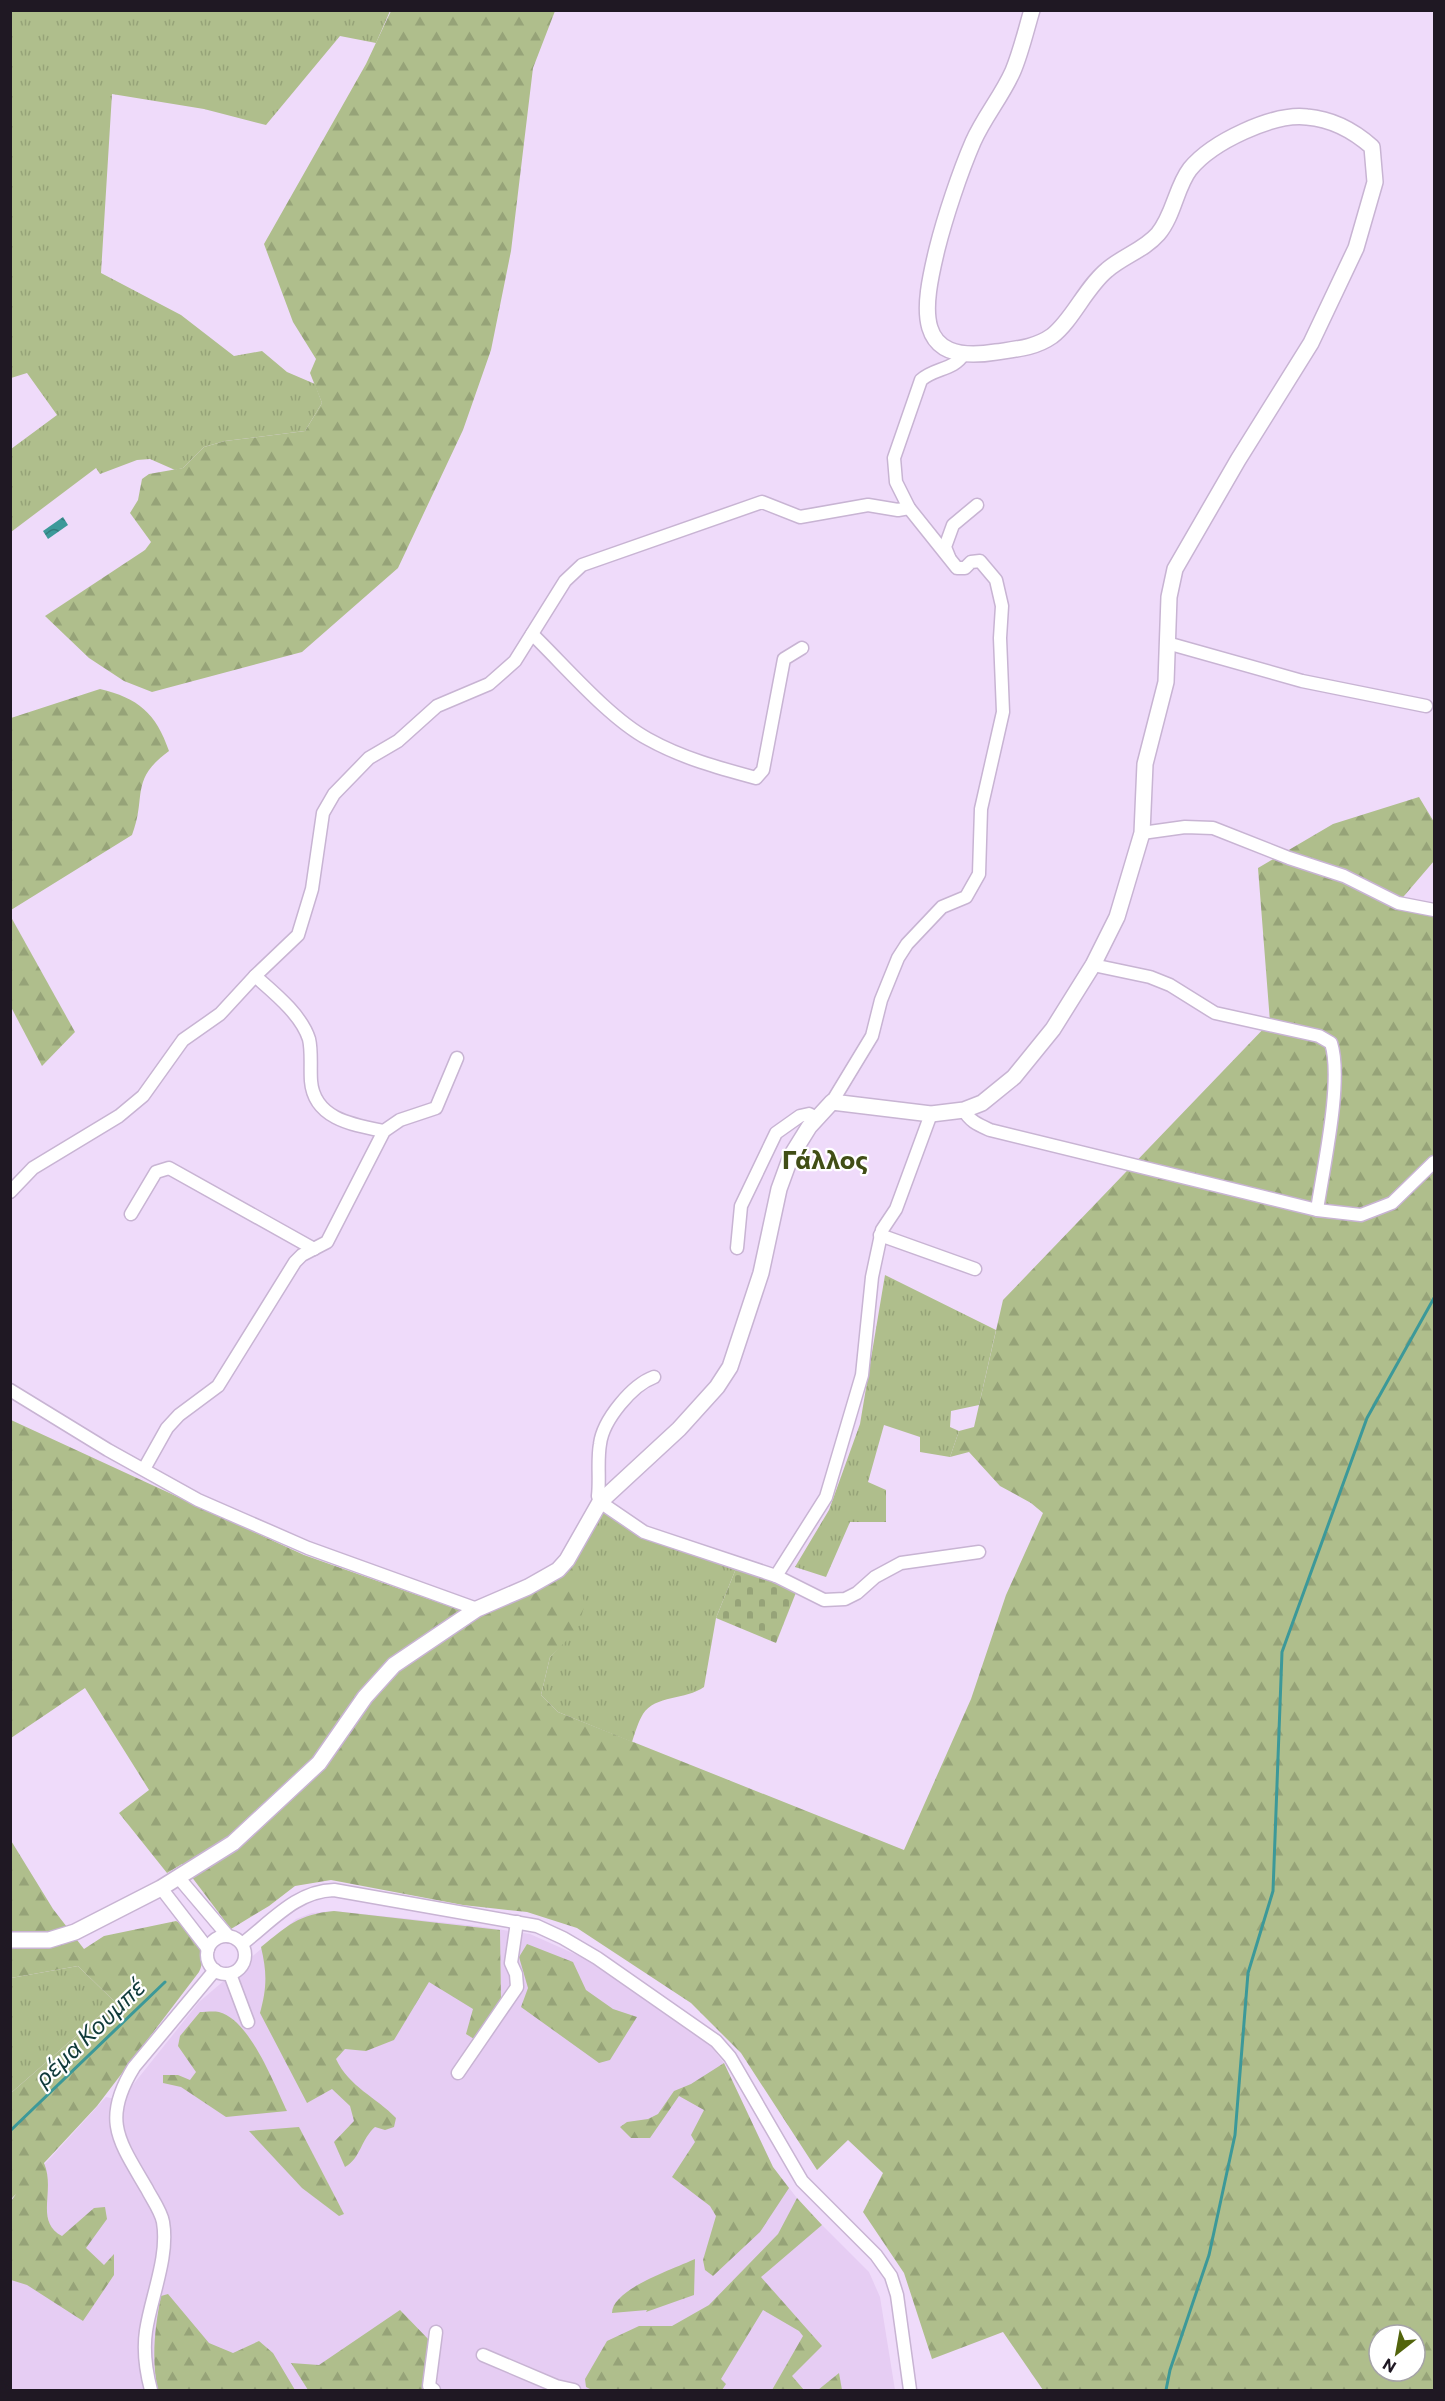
<svg xmlns="http://www.w3.org/2000/svg" width="1445" height="2401" font-family="Commissioner,sans-serif">
	<style>
		.built { fill: #e6cdf3 }
		.grass { fill: url(#grass-tufts) }
		.forest { fill: url(#forest-firs); fill-rule: evenodd }
		.cemetery { fill: url(#cemetery-stones) }
		.water { fill: url(#water-waves) }
		.lines { fill: none; stroke-linecap: round; stroke-linejoin: round }
		.stream { stroke: #3c9999; stroke-width: 3 }
		.minor-casing { stroke: #c8b4d3; stroke-width: 15 }
		.tertiary-casing { stroke: #c8b4d3; stroke-width: 18 }
		.minor { stroke: #fff; stroke-width: 12 }
		.tertiary { stroke: #fff; stroke-width: 15 }
		.labels { text-anchor: middle; dominant-baseline: central; stroke-width: 4.5; stroke-linejoin: round; paint-order: stroke }
		.water-label { font-size: 24px; font-style: italic; fill: #0f3a3a; stroke: #fff }
		.quarter-label { font-size: 26px; font-weight: bold; fill: #414e16; stroke: #fff }
	</style>
	<defs>
		<pattern id="grass-tufts" width="24" height="20" patternUnits="userSpaceOnUse" patternTransform="scale(1.5)"><rect width="24" height="20" fill="#afbe8c"/><path d="M3 7l-1-3M5 7V3M7 7l1-3M15 17l-1-3M17 17v-4M19 17l1-3" fill="none" stroke="#96a378"/></pattern>
		<pattern id="forest-firs" width="22" height="20" patternUnits="userSpaceOnUse" patternTransform="scale(1.5)"><rect width="22" height="20" fill="#afbe8c"/><path d="M5 1l3.5 6h-7zM16 11l3.5 6h-7z" fill="#96a378"/></pattern>
		<pattern id="cemetery-stones" width="16" height="16" patternUnits="userSpaceOnUse" patternTransform="scale(1.5)"><rect width="16" height="16" fill="#afbe8c"/><path d="M2 7V4a2 2 0 0 1 4 0v3zM10 15v-3a2 2 0 0 1 4 0v3z" fill="#96a378"/></pattern>
		<pattern id="water-waves" width="16" height="10" patternUnits="userSpaceOnUse" patternTransform="scale(1.5)"><rect width="16" height="10" fill="#3c9999"/><path d="M0 5q4-4 8 0t8 0" fill="none" stroke="#327c7c"/></pattern>
	</defs>
	<rect width="100%" height="100%" fill="#efdbfa"/>
	<!-- built -->
	<polygon class="built" points="334,1911 477,1926 530,1934 595,1963 709,2044 724,2063 773,2167 803,2206 869,2272 880,2297 895,2390 11,2390 11,2201 106,2097 124,2101 132,2086 199,2002 296,1919 312,1913"/>
	<!-- grass -->
	<g class="grass">
		<polygon points="11,11 390,11 376,43 340,36 266,125 204,109 112,94 101,273 181,315 234,356 262,351 287,372 315,384 322,403 305,431 225,441 204,447 183,468 175,470 150,459 137,460 100,474 96,468 11,532 11,449 57,415 27,373 11,378"/>
		<polygon points="885,1275 996,1330 979,1405 951,1411 950,1427 959,1431 950,1457 920,1452 920,1437 884,1425 868,1482 886,1490 886,1522 850,1522 826,1577 795,1567 829,1510 860,1424"/>
		<path d="M605 1510 737 1566 716 1618 704 1687C686 1700 655 1695 643 1714 638 1722 635 1733 632 1742L558 1712 541 1695 550 1657 561 1645 571 1565Z"/>
		<polygon points="78,1966 115,2002 11,2093 11,1978"/>
	</g>
	<!-- forest -->
	<g class="forest">
		<polygon points="391,11 555,11 533,68 511,251 491,350 463,430 398,568 302,652 152,692 124,681 89,658 45,616 145,550 151,542 130,513 138,500 142,479 149,474 183,468 204,447 225,441 305,431 322,403 310,373 316,359 293,322 264,244 366,64"/>
		<path d="M100 689C138 698 156 713 169 751 129 780 147 796 132 835L11 910V718Z"/>
		<path d="M1419 797 1434 822V861L1398 903 1434 910V2390H1043L1003 2332 932 2359 904 2273 863 2212 883 2173 848 2140 817 2170 741 2053 691 2003 577 1928 527 1912 463 1905 331 1880 295 1886 269 1906 231 1929 182 1864 167 1873 119 1813 149 1790 85 1688 11 1738V1420L304 1555 457 1609 480 1615 571 1565 585 1604 577 1630 550 1657 541 1695 558 1712 904 1850 971 1699 1006 1595 1043 1513 1031 1503 1000 1486 969 1452 950 1457 959 1431 974 1427 1003 1300 1270 1022 1258 868 1333 824ZM1379 2335H1415V2371H1379Z"/>
		<polygon points="11,917 75,1032 42,1066 11,1007"/>
		<path d="M10 1839 53 1909 84 1949 104 1936 176 1921C196 1931 209 1952 199 1972L97 2106 44 2163C56 2191 34 2221 62 2236L94 2208 105 2207 107 2219 86 2248 104 2265 114 2254V2275L83 2321 27 2285 11 2280V2201L16 2194 11 2199V2093L115 2002 78 1966 11 1978Z"/>
		<path d="M334 1911 500 1930 501 2001 474 2039 466 2034 473 2009 429 1982 394 2040 366 2051 345 2049 336 2059C349 2087 376 2097 396 2118L394 2127 385 2130 375 2127C361 2139 361 2158 345 2167L334 2142 354 2121 350 2106 332 2089 307 2103 260 2013C267 1988 267 1972 261 1947 287 1926 299 1914 334 1911Z"/>
		<polygon points="527,1944 573,1962 586,1990 613,2009 637,2017 610,2060 599,2063 521,2007 528,1988 519,1957"/>
		<path d="M200 2012C205 2012 213 2011 219 2012 250 2020 274 2084 287 2111L226 2117 181 2087 163 2083V2075H178L190 2080 196 2072 178 2046 180 2036Z"/>
		<polygon points="724,2063 773,2167 789,2188 760,2232 713,2276 705,2270 703,2260 716,2216 710,2206 672,2177 695,2142 691,2135 704,2110 679,2096 650,2138 631,2138 620,2127 627,2122 648,2119 658,2114 674,2091 691,2084"/>
		<polygon points="299,2127 344,2214 339,2216 302,2188 249,2131"/>
		<polygon points="797,2198 822,2225 761,2277 822,2346 792,2376 804,2390 772,2390 803,2336 799,2331 763,2310 721,2379 726,2384 722,2390 592,2390 586,2387 585,2379 607,2341 639,2326 672,2326 709,2305 778,2234"/>
		<path d="M695 2259 694 2295 646 2312 647 2310 612 2313C612 2289 676 2268 695 2259Z"/>
		<path d="M168 2294 209 2343 233 2353 259 2341 273 2353 295 2390H158C151 2360 155 2326 161 2296Z"/>
		<polygon points="400,2310 430,2341 424,2390 308,2390 291,2363 319,2365"/>
		<polygon points="839,2373 842,2390 818,2390"/>
	</g>
	<!-- cemetery -->
	<polygon class="cemetery" points="737,1566 797,1590 776,1643 716,1618"/>
	<!-- water -->
	<polygon class="water" points="63,517 68,525 48,539 43,531"/>
	<g class="lines">
		<!-- stream -->
		<g class="stream">
			<polyline points="10,2131 165,1982"/>
			<polyline points="1166,2390 1170,2370 1209,2255 1235,2135 1248,1973 1273,1891 1282,1652 1367,1418 1434,1298"/>
		</g>
		<defs>
			<g id="minor">
				<polyline points="949,557 945,547 953,525 977,505"/>
				<path d="M532 634C565 666 609 718 648 739 682 758 719 768 756 778L763 770 784 659 802 648"/>
				<polyline points="1167,643 1302,681 1426,706"/>
				<polyline points="1142,833 1185,827 1213,828 1289,858 1344,876 1398,903 1434,910"/>
				<path d="M1093 965 1150 977 1170 985 1215 1013 1319 1036 1331 1043C1343 1080 1323 1169 1317 1210L1361 1215 1392 1203 1434 1162"/>
				<polyline points="255,976 298,935 312,889 323,813 334,794 369,758 398,741 437,706 489,684 515,661 565,581 582,565 762,502 800,517 868,505 898,510 909,508"/>
				<path d="M832 1102 872 1036 881 1000 898 958 907 944 942 907 966 897 979 874 981 809 1003 712 1000 638 1002 606 996 580 980 561 971 562 965 568H957L909 508 896 482 894 458 921 380C934 368 954 370 963 355"/>
				<path d="M964 1110C969 1121 979 1125 990 1130L1317 1210"/>
				<path d="M10 1192 33 1168 119 1116 143 1096 183 1040 220 1014 255 976C273 992 301 1014 309 1039 312 1051 310 1068 311 1081 314 1119 353 1125 384 1131"/>
				<polyline points="131,1214 156,1172 169,1168 314,1249"/>
				<polyline points="880,1235 975,1269"/>
				<polyline points="737,1248 741,1206 776,1133 800,1116 809,1114 817,1118"/>
				<path d="M654 1377C632 1385 603 1420 600 1444 597 1461 600 1479 598 1496L600 1502 644 1532 776 1576 824 1600 845 1599 857 1593 875 1577 901 1563 979 1552"/>
				<polyline points="10,1390 108,1450 198,1500 308,1548 477,1609"/>
				<polyline points="144,1469 167,1428 179,1415 218,1386 295,1262 302,1255 327,1242 384,1131 400,1120 436,1108 457,1058"/>
				<polyline points="776,1576 826,1497 862,1375 872,1277 882,1230 896,1209 931,1114"/>
				<polyline points="178,1877 228,1936"/>
				<polyline points="161,1888 208,1949"/>
				<circle cx="226" cy="1955" r="19"/>
				<path d="M242 1944C271 1922 296 1891 334 1890L537 1926 563 1938 597 1958 716 2041 730 2057 802 2181 876 2255 891 2276 897 2295 910 2390"/>
				<polyline points="230,1974 248,2022"/>
				<polyline points="458,2073 517,1987 516,1974 511,1963 517,1922"/>
				<polyline points="483,2355 556,2386 574,2390"/>
				<path d="M151 2390C146 2371 143 2351 146 2331 151 2297 169 2257 163 2222 161 2211 152 2199 147 2189 119 2141 101 2120 134 2067L215 1970"/>
				<polyline points="434,2390 429,2386 436,2332"/>
			</g>
			<path id="tertiary" d="M10 1940H49L75 1932 161 1888 233 1843 319 1763 365 1697 394 1665 477 1609 528 1587 558 1570 567 1560 600 1502 679 1429 717 1387 730 1367 761 1273 779 1189 791 1156 809 1127 832 1102 931 1114 964 1110 982 1103 1014 1077 1053 1029 1093 965 1117 917 1142 833 1145 764 1166 682 1169 597 1175 569 1238 460 1311 343 1356 248 1375 182 1372 147C1354 131 1331 119 1307 117 1273 113 1212 142 1190 169 1176 187 1174 215 1158 234 1144 250 1123 256 1107 270 1086 287 1072 321 1052 336 1035 348 1016 349 996 352 912 366 923 307 937 249 945 217 960 172 973 142 984 117 1002 96 1013 71 1021 52 1026 30 1032 10"/>
		</defs>
		<!-- minor casing -->
		<use href="#minor" class="minor-casing"/>
		<!-- tertiary casing -->
		<use href="#tertiary" class="tertiary-casing"/>
		<!-- minor -->
		<use href="#minor" class="minor"/>
		<!-- tertiary -->
		<use href="#tertiary" class="tertiary"/>
	</g>
	<g class="labels">
		<!-- water labels -->
		<g class="water-label">
			<text transform="translate(89 2032) rotate(-44)">ρέμα Κουμπέ</text>
		</g>
		<!-- quarter labels -->
		<g class="quarter-label">
			<text x="825" y="1158">Γάλλος</text>
		</g>
	</g>
	<!-- border -->
	<rect width="1445" height="2401" fill="none" stroke="#1f1823" stroke-width="24"/>
	<!-- north arrow -->
	<g transform="translate(1397 2353) rotate(211)"><circle r="28" fill="#ffffff" stroke="#a5a3a7" stroke-width="1.5"/>
	<path d="M0-4.5L10 22L0 15L-10 22Z" fill="#52640c"/>
	<text y="-9" font-size="16" font-weight="bold" text-anchor="middle" fill="#1f1823">N</text>
	</g>
</svg>
